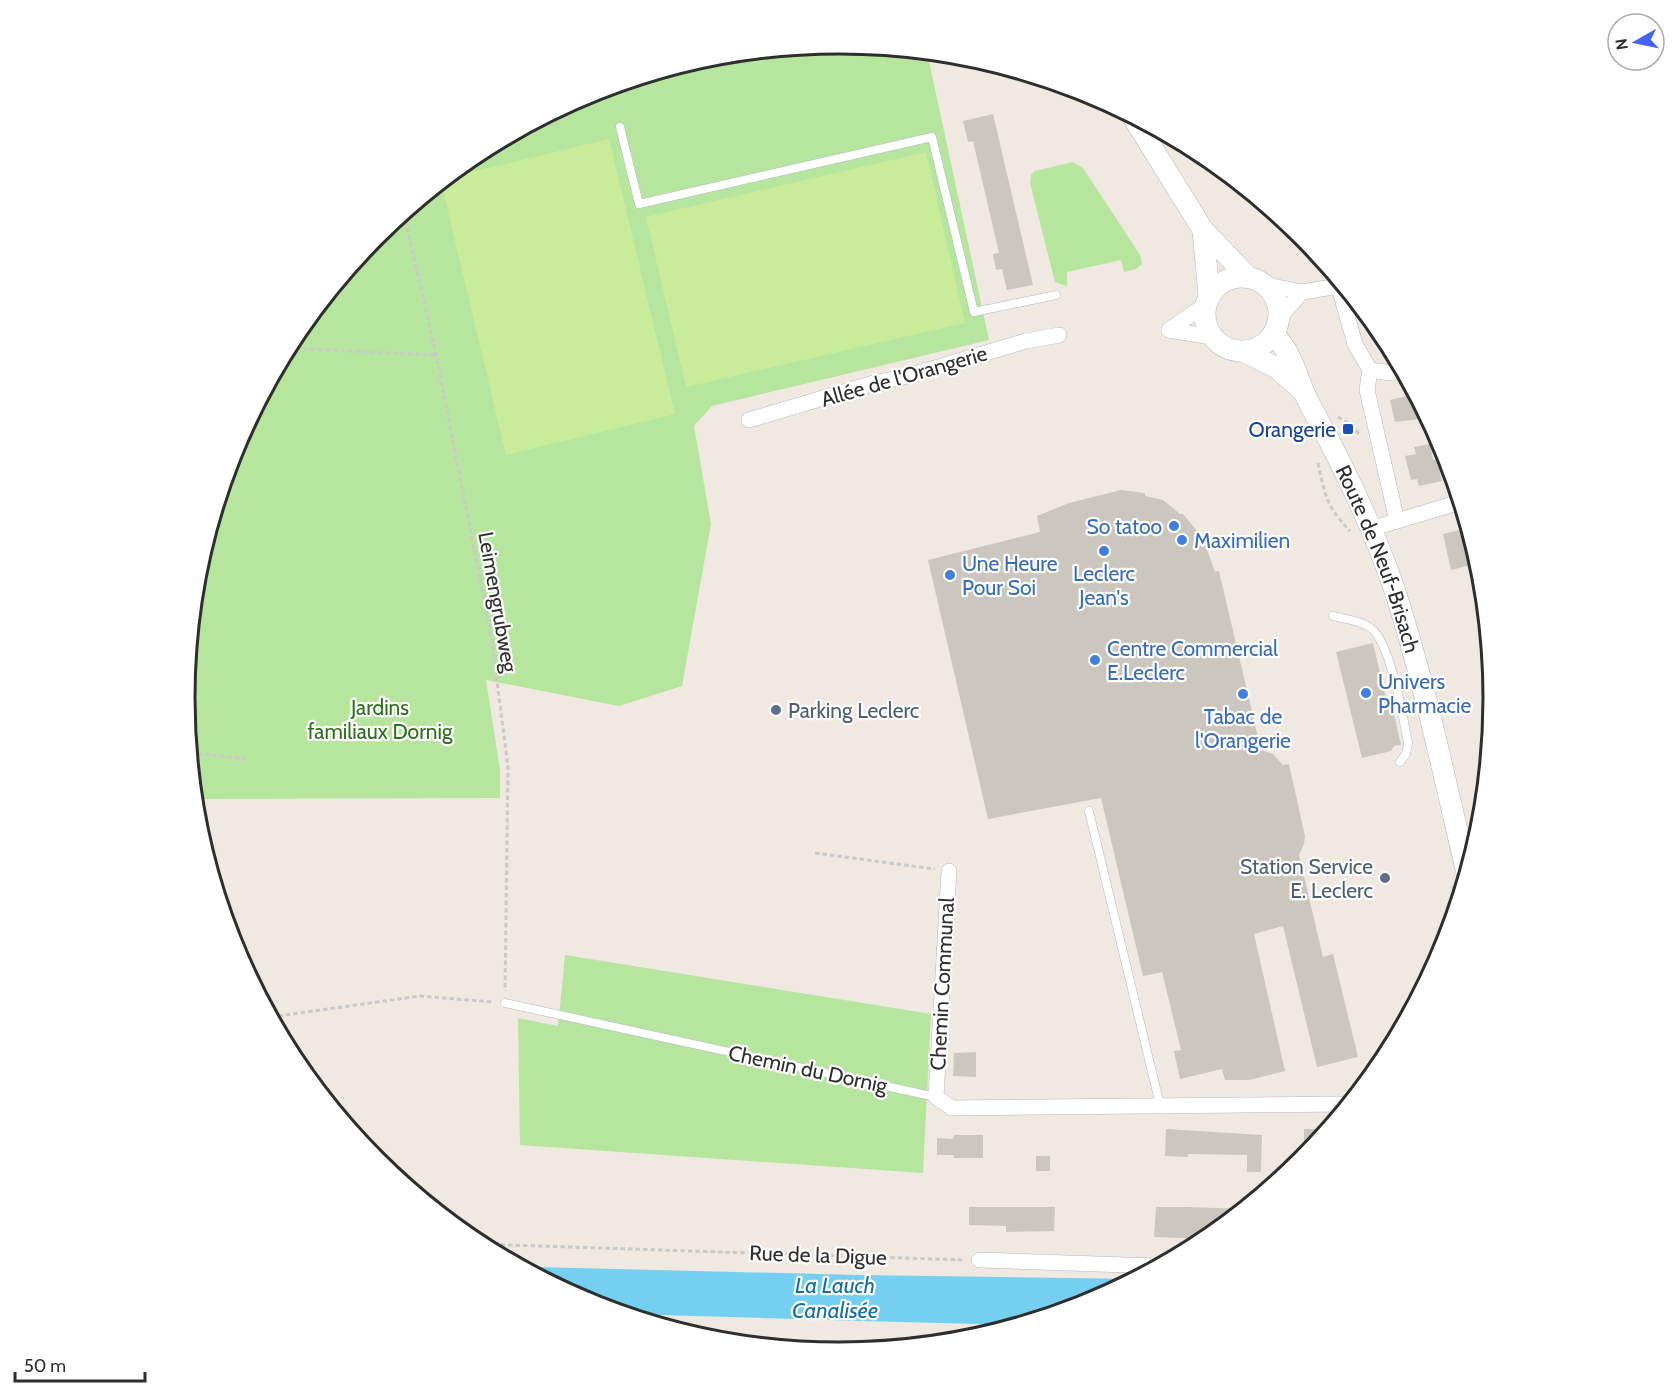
<svg xmlns="http://www.w3.org/2000/svg" width="1678" height="1396" font-family="Cabin,sans-serif">
	<style>
		.green { fill: #b6e59e }
		.pitch { fill: #c9ec9a }
		.water { fill: #75cff0 }
		.building { fill: #cbc7bf }
		.lines { fill: none; stroke-linecap: round; stroke-linejoin: round }
		.service-casing { stroke: #b4b7c1; stroke-width: 9 }
		.minor-casing { stroke: #b4b7c1; stroke-width: 16 }
		.secondary-casing { stroke: #b4b7c1; stroke-width: 22 }
		.path { stroke: #c9c9c9; stroke-width: 3; stroke-dasharray: 4.5 3; stroke-linecap: butt }
		.service { stroke: #fff; stroke-width: 8 }
		.minor { stroke: #fff; stroke-width: 15 }
		.secondary { stroke: #fff; stroke-width: 21 }
		.transit-dot { fill: #1a4fb4; stroke: #fff; stroke-width: 2 }
		.shop-dot { fill: #3f7fe0; stroke: #fff; stroke-width: 2 }
		.service-dot { fill: #5c6f8a; stroke: #fff; stroke-width: 2 }
		.labels { text-anchor: middle; dominant-baseline: central; stroke-width: 4.5; stroke-linejoin: round; paint-order: stroke }
		.street-label { font-size: 21px; fill: #2e2e2e; stroke: #fff }
		.transit-label { font-size: 21px; fill: #164399; stroke: #fff; text-anchor: end }
		.shop-label { font-size: 21px; fill: #366cbe; stroke: #fff; text-anchor: start }
		.park-label { font-size: 21px; fill: #2c6e1b; stroke: #fff }
		.service-label { font-size: 21px; fill: #4e5e75; stroke: #fff; text-anchor: start }
		.water-label { font-size: 22px; font-style: italic; fill: #0d6fa3; stroke: #fff }
		.rim { fill: none; stroke: #2e2e2e; stroke-width: 3 }
	</style>
	<rect width="100%" height="100%" fill="#efe9e1"/>
	<!-- green -->
	<g class="green">
		<polygon points="839,44 927,52 989,340 712,406 694,426 711,524 682,686 619,706 486,680 500,770 500,798 194,799 185,698 197,570 234,447 295,334 376,235 476,154 589,93 712,56"/>
		<polygon points="1073,162 1083,168 1140,255 1142,264 1136,269 1124,272 1121,260 1067,272 1067,286 1055,282 1030,183 1031,175 1035,171"/>
		<polygon points="565,955 931,1014 923,1173 520,1145 518,1018 558,1026"/>
	</g>
	<!-- pitch -->
	<g class="pitch">
		<polygon points="609,139 675,414 506,455 441,182 446,178"/>
		<polygon points="926,152 965,323 686,387 646,217"/>
	</g>
	<!-- water -->
	<polygon class="water" points="513,1262 535,1267 858,1275 1135,1279 1089,1303 1017,1325 862,1321 626,1314 588,1303"/>
	<!-- building -->
	<g class="building">
		<polygon points="993,114 1033,285 1007,290 1002,269 996,270 993,254 999,253 973,141 968,142 963,121"/>
		<polygon points="1415,394 1428,418 1395,422 1390,400"/>
		<polygon points="1430,444 1433,460 1437,459 1442,481 1419,486 1417,479 1411,480 1405,456 1416,454 1414,447"/>
		<polygon points="1121,490 1145,493 1145,496 1163,500 1180,514 1183,514 1203,538 1215,572 1219,571 1261,750 1273,754 1283,765 1289,764 1305,836 1304,844 1299,855 1323,957 1333,954 1358,1057 1317,1067 1283,926 1254,934 1285,1071 1249,1080 1225,1080 1222,1069 1180,1079 1174,1051 1181,1050 1162,972 1143,976 1101,798 988,819 928,560 1040,532 1037,516 1069,503"/>
		<polygon points="1468,528 1479,563 1451,570 1443,534"/>
		<polygon points="1373,643 1390,715 1394,714 1401,745 1394,746 1391,751 1362,758 1336,652"/>
		<polygon points="976,1052 976,1077 953,1076 954,1053"/>
		<polygon points="1166,1129 1262,1135 1261,1172 1247,1172 1247,1155 1188,1154 1188,1157 1165,1156"/>
		<polygon points="1304,1129 1328,1129 1304,1158"/>
		<polygon points="954,1135 983,1135 983,1158 954,1158 954,1155 937,1155 937,1138 953,1139"/>
		<rect x="1036" y="1156" width="14" height="15"/>
		<polygon points="969,1207 1055,1207 1054,1231 1006,1232 1006,1226 969,1225"/>
		<polygon points="1156,1207 1186,1207 1244,1209 1206,1239 1154,1237"/>
	</g>
	<g class="lines">
		<defs>
			<g id="service">
				<polyline points="620,127 639,204 932,137 974,312 1056,295"/>
				<path d="M1333 616C1346 619 1362 621 1372 629 1391 645 1403 717 1408 743L1406 754 1400 762"/>
				<polyline points="1089,811 1160,1105"/>
				<polyline points="505,1003 936,1097"/>
				<polyline points="1399,1028 1400,1030"/>
			</g>
			<g id="minor">
				<polyline points="1336,277 1355,344 1370,370"/>
				<polyline points="1267,285 1302,292 1339,286"/>
				<polyline points="1280,317 1302,292"/>
				<polyline points="1169,330 1205,305"/>
				<polyline points="1169,330 1212,337"/>
				<polyline points="1370,370 1367,390 1397,521"/>
				<polyline points="1370,370 1391,373 1401,367"/>
				<polyline points="749,420 874,383 908,376 1026,341 1059,335"/>
				<polyline points="1370,529 1460,502"/>
				<polyline points="949,871 936,1097 952,1108 1348,1104"/>
				<polyline points="979,1260 1157,1266"/>
			</g>
			<g id="secondary">
				<polyline points="1133,117 1203,230 1247,276"/>
				<polyline points="1203,230 1209,295"/>
				<circle cx="1242" cy="314" r="37"/>
				<path id="s1" d="M1274 335C1293 353 1297 380 1309 403 1341 461 1371 523 1393 585 1424 679 1444 777 1467 873"/>
				<polyline points="1245,352 1277,368 1302,390"/>
			</g>
		</defs>
		<!-- service casing -->
		<use href="#service" class="service-casing"/>
		<!-- minor casing -->
		<use href="#minor" class="minor-casing"/>
		<!-- secondary casing -->
		<use href="#secondary" class="secondary-casing"/>
		<!-- path -->
		<g class="path">
			<polyline points="404,213 436,355 491,635 508,767 505,991"/>
			<polyline points="288,348 436,355"/>
			<polyline points="1338,417 1350,424 1360,435"/>
			<path d="M1318 463C1325 495 1326 506 1350 531"/>
			<polyline points="190,753 249,759"/>
			<polyline points="815,853 935,869"/>
			<polyline points="1453,886 1457,904"/>
			<polyline points="271,1017 420,996 493,1002"/>
			<polyline points="478,1244 965,1260"/>
		</g>
		<!-- service -->
		<use href="#service" class="service"/>
		<!-- minor -->
		<use href="#minor" class="minor"/>
		<!-- secondary -->
		<use href="#secondary" class="secondary"/>
	</g>
	<!-- markers -->
	<rect class="transit-dot" x="1342" y="423" width="12" height="12" rx="3"/>
	<g class="shop-dot">
		<circle cx="1174" cy="526" r="6"/>
		<circle cx="1182" cy="540" r="6"/>
		<circle cx="1104" cy="551" r="6"/>
		<circle cx="950" cy="575" r="6"/>
		<circle cx="1095" cy="660" r="6"/>
		<circle cx="1366" cy="693" r="6"/>
		<circle cx="1243" cy="694" r="6"/>
	</g>
	<g class="service-dot">
		<circle cx="776" cy="710" r="6"/>
		<circle cx="1385" cy="878" r="6"/>
	</g>
	<g class="labels">
		<!-- street labels -->
		<g class="street-label">
			<text transform="translate(904 376) rotate(-16)">Allée de l'Orangerie</text>
			<text stroke="none"><textPath href="#s1" startOffset="248">Route de Neuf-Brisach</textPath></text>
			<text transform="translate(498 602) rotate(80)">Leimengrubweg</text>
			<text transform="translate(942 984) rotate(-87)">Chemin Communal</text>
			<text transform="translate(808 1069) rotate(12)">Chemin du Dornig</text>
			<text transform="translate(818 1255) rotate(2)">Rue de la Digue</text>
		</g>
		<!-- transit labels -->
		<g class="transit-label">
			<text x="1336" y="429">Orangerie</text>
		</g>
		<!-- shop labels -->
		<g class="shop-label">
			<text x="1162" y="526" text-anchor="end">So tatoo</text>
			<text x="1194" y="540">Maximilien</text>
			<text x="962" y="563">Une Heure<tspan x="962" dy="24">Pour Soi</tspan></text>
			<text x="1104" y="573" text-anchor="middle">Leclerc<tspan x="1104" dy="24">Jean's</tspan></text>
			<text x="1107" y="648">Centre Commercial<tspan x="1107" dy="24">E.Leclerc</tspan></text>
			<text x="1378" y="681">Univers<tspan x="1378" dy="24">Pharmacie</tspan></text>
			<text x="1243" y="716" text-anchor="middle">Tabac de<tspan x="1243" dy="24">l'Orangerie</tspan></text>
		</g>
		<!-- park labels -->
		<g class="park-label">
			<text x="380" y="707">Jardins<tspan x="380" dy="24">familiaux Dornig</tspan></text>
		</g>
		<!-- service labels -->
		<g class="service-label">
			<text x="788" y="710">Parking Leclerc</text>
			<text x="1373" y="866" text-anchor="end">Station Service<tspan x="1373" dy="24">E. Leclerc</tspan></text>
		</g>
		<!-- water labels -->
		<g class="water-label">
			<text x="835" y="1285">La Lauch<tspan x="835" dy="25">Canalisée</tspan></text>
		</g>
	</g>
	<!-- crop -->
	<path d="M0 0H1678V1396H0ZM195 698a644 644 0 1 1 1288 0a644 644 0 1 1-1288 0Z" fill="#fff" fill-rule="evenodd"/>
	<path class="rim" d="M195 698a644 644 0 1 1 1288 0a644 644 0 1 1-1288 0Z"/>
	<!-- north arrow -->
	<g transform="translate(1636 42) rotate(261)"><circle r="28" fill="#ffffff" stroke="#ababab" stroke-width="1.5"/>
	<path d="M0-4.5L10 22L0 15L-10 22Z" fill="#4264fb"/>
	<text y="-9" font-size="16" font-weight="bold" text-anchor="middle" fill="#2e2e2e">N</text>
	</g>
	<!-- scale -->
	<path d="M15 1372v9h130v-9" fill="none" stroke="#2e2e2e" stroke-width="3"/>
	<text x="24" y="1372" font-size="18" fill="#2e2e2e" stroke="#ffffff" stroke-width="4.5" paint-order="stroke">50 m</text>
</svg>
